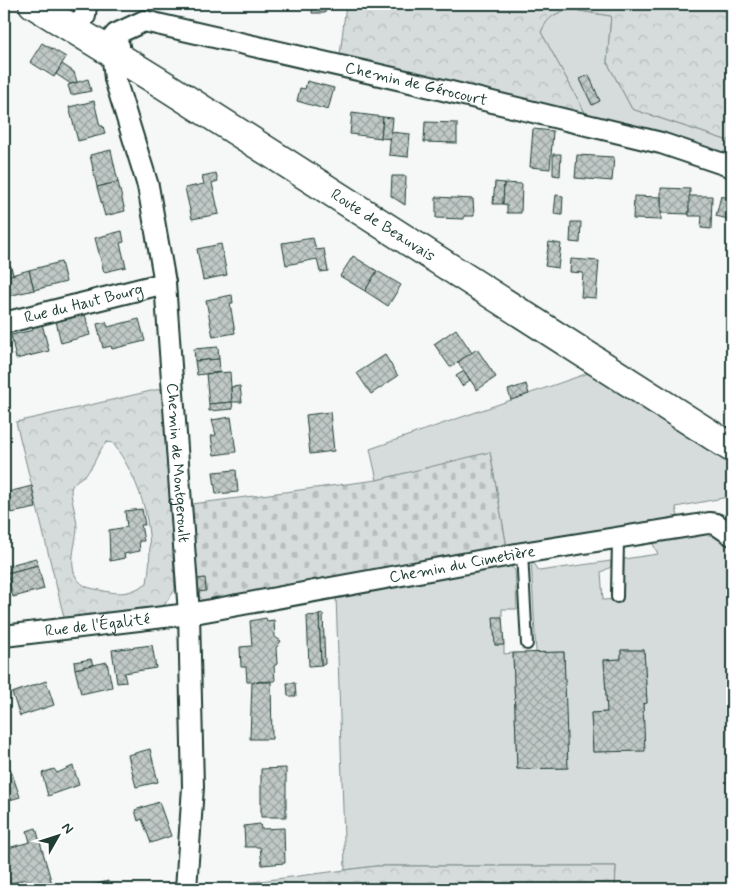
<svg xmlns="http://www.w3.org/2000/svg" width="736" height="893" font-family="Mynerve,sans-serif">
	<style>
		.green { fill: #d6dcdb; stroke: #7a8c88; fill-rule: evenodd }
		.forest { fill: url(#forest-crowns); stroke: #7a8c88; fill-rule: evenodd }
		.cemetery { fill: url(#cemetery-stones); stroke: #7a8c88 }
		.building { fill: url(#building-cross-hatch); stroke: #1f3d34 }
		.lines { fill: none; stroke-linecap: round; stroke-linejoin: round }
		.service-casing { stroke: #1f3d34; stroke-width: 14 }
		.minor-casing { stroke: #1f3d34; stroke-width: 24 }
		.secondary-casing { stroke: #1f3d34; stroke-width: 31 }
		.service { stroke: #fff; stroke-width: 10 }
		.minor { stroke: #fff; stroke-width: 20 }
		.secondary { stroke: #fff; stroke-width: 28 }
		.labels { text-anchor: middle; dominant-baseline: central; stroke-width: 4; stroke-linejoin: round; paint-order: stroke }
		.street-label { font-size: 16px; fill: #1f3d34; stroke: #fff }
	</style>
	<defs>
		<pattern id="forest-crowns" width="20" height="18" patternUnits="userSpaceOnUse" patternTransform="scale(1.25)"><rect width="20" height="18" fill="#d6dcdb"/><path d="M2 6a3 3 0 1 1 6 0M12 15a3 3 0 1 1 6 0" fill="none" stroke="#b7bebd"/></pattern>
		<pattern id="cemetery-stones" width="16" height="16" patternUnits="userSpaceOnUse" patternTransform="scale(1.25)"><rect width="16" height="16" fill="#d6dcdb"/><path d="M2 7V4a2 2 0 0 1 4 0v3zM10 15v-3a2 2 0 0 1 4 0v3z" fill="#b7bebd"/></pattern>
		<pattern id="building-cross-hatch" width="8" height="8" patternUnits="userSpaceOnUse" patternTransform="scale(1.25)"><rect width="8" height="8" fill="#c0c9c6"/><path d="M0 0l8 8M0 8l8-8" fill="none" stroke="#9ba4a2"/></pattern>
	</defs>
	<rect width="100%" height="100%" fill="#f6f7f7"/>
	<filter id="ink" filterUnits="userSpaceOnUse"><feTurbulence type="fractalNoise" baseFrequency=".02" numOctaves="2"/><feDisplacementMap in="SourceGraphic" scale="10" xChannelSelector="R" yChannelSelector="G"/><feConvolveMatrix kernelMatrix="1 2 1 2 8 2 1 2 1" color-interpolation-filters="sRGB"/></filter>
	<g filter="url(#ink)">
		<!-- green -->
		<g class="green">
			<polygon points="566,9 611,16 607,62 632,109 732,142 732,162 587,116 541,32 547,19"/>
			<polygon points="600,369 732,454 732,514 728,497 676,507 679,522 507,548 490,453 377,480 370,449"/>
			<path d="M709 529 732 546V889H615L616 866H376L345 870 336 595 509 565 515 570 517 609H502V617L494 618 495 645H504V654L513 653 517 769 567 768 564 652 536 653 531 558 539 571 611 561V567L601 572 603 600 623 599 624 559 658 554 651 540ZM621 650H644L647 703 643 704 644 750 593 752 591 713 607 712 604 660 621 659Z"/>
		</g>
		<!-- forest -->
		<g class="forest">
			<path d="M346 4H732V142L632 109 607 62 611 16C582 12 555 0 541 32L587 116 340 55Z"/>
			<path d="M164 388 175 590 162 608 65 621 16 422ZM107 442 113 443C143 485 156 531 147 583 132 593 122 595 104 591 98 589 90 589 85 586 64 573 76 547 77 528 77 516 71 501 71 490 72 481 81 479 86 474 96 464 97 451 107 442Z"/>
			<polygon points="376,866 616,866 615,889 199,889"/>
		</g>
		<!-- cemetery -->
		<polygon class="cemetery" points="490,452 507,548 206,603 197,594 192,504 377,480"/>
		<!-- building -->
		<g class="building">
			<polygon points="310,4 342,4 342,7 325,6 325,13 312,13 313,5"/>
			<polygon points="42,43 66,57 54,77 30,62"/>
			<polygon points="62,64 74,72 77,82 71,84 56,74"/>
			<polygon points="589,75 600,101 592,105 580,79"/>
			<polygon points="88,79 91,91 71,95 68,85"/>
			<polygon points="307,81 334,88 328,110 297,101 300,88 305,89"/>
			<polygon points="94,101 100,126 103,126 105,134 78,141 69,107"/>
			<polygon points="352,113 383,117 381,138 350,134"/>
			<polygon points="383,117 393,118 391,139 381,138"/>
			<polygon points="425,122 457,123 457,143 424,142"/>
			<polygon points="533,129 553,131 550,169 530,167"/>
			<polygon points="391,132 410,134 408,157 389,155"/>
			<polygon points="111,150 118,182 97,187 90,155"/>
			<polygon points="553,154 561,154 560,176 553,175"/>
			<polygon points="577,155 614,157 612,181 575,178"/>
			<polygon points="216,173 218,181 212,183 219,214 192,219 185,188 204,184 202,176"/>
			<polygon points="392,176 406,176 405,205 391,196"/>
			<polygon points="118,182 125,211 105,216 97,187"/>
			<polygon points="495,182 504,183 503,204 493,204"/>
			<polygon points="504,183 522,184 521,213 507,213 507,205 503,204"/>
			<polygon points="661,188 690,189 689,214 661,213"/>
			<polygon points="556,195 563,196 562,215 554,214"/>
			<polygon points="634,196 661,197 661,220 633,219"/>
			<polygon points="689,196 712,196 711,229 701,228 702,216 689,216"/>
			<polygon points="721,196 732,199 732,220 716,216"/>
			<polygon points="436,197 473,199 474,216 464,216 464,219 436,218"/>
			<polygon points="571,222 581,222 580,243 570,242"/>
			<polygon points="122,231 124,242 120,243 126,267 104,272 95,238"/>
			<polygon points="313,238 316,250 324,249 328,271 320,272 317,259 286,265 282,243"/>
			<polygon points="549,242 561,244 558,268 545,266"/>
			<polygon points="221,244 227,275 203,280 197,249"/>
			<polygon points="353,256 377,271 365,291 340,276"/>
			<polygon points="571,259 599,261 596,298 581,297 583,273 570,272"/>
			<polygon points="61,262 66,282 34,290 29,270"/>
			<polygon points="11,266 13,275 4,277 4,268"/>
			<polygon points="29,270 34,290 4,297 4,277"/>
			<polygon points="377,271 401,285 388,306 365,291"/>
			<polygon points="232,295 233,303 230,303 235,333 213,337 206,300"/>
			<polygon points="85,314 90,335 61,343 56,321"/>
			<polygon points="139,319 145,341 112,349 111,346 103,348 97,324 106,322 108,327"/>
			<polygon points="42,324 49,351 16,359 11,335 33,330 32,326"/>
			<polygon points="456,329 472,353 450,367 434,344"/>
			<polygon points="218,347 219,359 195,361 194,349"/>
			<polygon points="477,349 496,377 477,390 458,362"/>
			<polygon points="385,355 398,376 371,394 357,373"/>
			<polygon points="219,359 220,372 197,375 195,361"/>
			<polygon points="464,371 470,380 462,386 456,376"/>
			<polygon points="230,372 232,402 209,404 206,374"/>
			<polygon points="526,384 529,394 511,400 508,390"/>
			<polygon points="240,386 242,402 232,402 231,387"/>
			<polygon points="232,402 233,409 209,411 209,404"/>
			<polygon points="330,412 334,451 310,454 306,415"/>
			<polygon points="231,417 236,452 214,455 211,436 216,435 212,420"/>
			<polygon points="236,470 238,492 216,494 213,472"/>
			<polygon points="32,486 36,508 6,514 4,493"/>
			<polygon points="142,509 145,525 141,525 144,541 139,541 140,551 124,554 125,558 110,561 109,530 127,527 125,511"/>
			<polygon points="36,558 38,565 7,573 6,566"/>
			<polygon points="38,565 44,589 13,597 7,573"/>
			<polygon points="205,578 206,591 198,592 197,579"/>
			<polygon points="323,614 325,664 321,665 319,615"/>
			<polygon points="319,615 321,665 309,666 307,616"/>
			<polygon points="493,617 502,617 504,645 495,645"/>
			<polygon points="266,618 267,621 274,620 275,637 281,641 276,648 277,664 274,666 275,681 247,682 246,667 241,667 240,647 252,646 250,621"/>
			<polygon points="152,645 156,668 124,673 126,682 117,683 112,650"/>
			<polygon points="621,650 644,650 647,703 643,704 645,751 593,752 591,713 607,712 604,660 621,659"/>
			<polygon points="564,652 568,768 517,769 513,653"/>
			<polygon points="91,659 93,665 75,669 74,662"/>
			<polygon points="107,662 112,687 81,694 75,669"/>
			<polygon points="46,681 54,705 20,716 12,693"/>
			<polygon points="252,682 271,682 272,739 250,739"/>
			<polygon points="287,683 295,683 296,696 288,696"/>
			<polygon points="150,749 158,782 136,787 128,755"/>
			<polygon points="73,766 79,785 48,796 42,773 54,769 57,773"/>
			<polygon points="10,768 20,797 6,801 8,804 4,805 4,770"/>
			<polygon points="286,768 286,817 261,817 261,769"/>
			<polygon points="159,802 171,836 151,843 142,819 138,821 135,810"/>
			<polygon points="260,824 261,829 284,828 285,863 262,865 260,847 245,847 244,826"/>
			<polygon points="36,828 52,884 29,889 26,879 4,885 4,849 30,842 27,831"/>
			<polygon points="108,881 112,889 79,889"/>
		</g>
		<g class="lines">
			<defs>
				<g id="service">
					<polyline points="522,553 527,644"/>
					<polyline points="617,597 618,538"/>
				</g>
				<g id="minor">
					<polyline points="75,29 85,16 86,4"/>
					<path id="s1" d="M119 46 113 60 115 79 148 186 165 283 189 614 193 787 186 889"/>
					<path id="s2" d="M105 48 116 34 144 21 406 81 661 143 732 167"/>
					<path id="s3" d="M4 323 165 283"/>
					<path id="s4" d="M4 636 189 614 522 553 709 523 716 524 732 535"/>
				</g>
				<g id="secondary">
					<path id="s5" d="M33 4 164 85 732 448"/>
				</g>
			</defs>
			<!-- service casing -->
			<use href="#service" class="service-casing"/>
			<!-- minor casing -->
			<use href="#minor" class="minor-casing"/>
			<!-- secondary casing -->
			<use href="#secondary" class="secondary-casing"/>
			<!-- service -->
			<use href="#service" class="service"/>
			<!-- minor -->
			<use href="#minor" class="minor"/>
			<!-- secondary -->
			<use href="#secondary" class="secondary"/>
		</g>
	</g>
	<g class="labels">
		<!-- street labels -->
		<g class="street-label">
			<text stroke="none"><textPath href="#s2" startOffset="328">Chemin de Gérocourt</textPath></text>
			<text stroke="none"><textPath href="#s5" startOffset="414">Route de Beauvais</textPath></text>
			<text stroke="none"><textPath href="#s3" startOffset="82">Rue du Haut Bourg</textPath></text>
			<text stroke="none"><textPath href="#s1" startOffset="425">Chemin de Montgeroult</textPath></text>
			<text stroke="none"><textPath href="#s4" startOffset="464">Chemin du Cimetière</textPath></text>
			<text stroke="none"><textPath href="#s4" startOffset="94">Rue de l'Égalité</textPath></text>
		</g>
	</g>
	<!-- margin -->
	<rect width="736" height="893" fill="none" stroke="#fff" stroke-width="20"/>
	<rect x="10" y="10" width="716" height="873" fill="none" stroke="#1f3d34" stroke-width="2" filter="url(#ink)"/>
	<!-- north arrow -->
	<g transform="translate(58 836) rotate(51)" stroke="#ffffff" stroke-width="4" paint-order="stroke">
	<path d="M0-4L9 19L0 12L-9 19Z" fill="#1f3d34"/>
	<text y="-8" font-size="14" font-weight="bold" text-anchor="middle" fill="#1f3d34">N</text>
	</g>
</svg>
